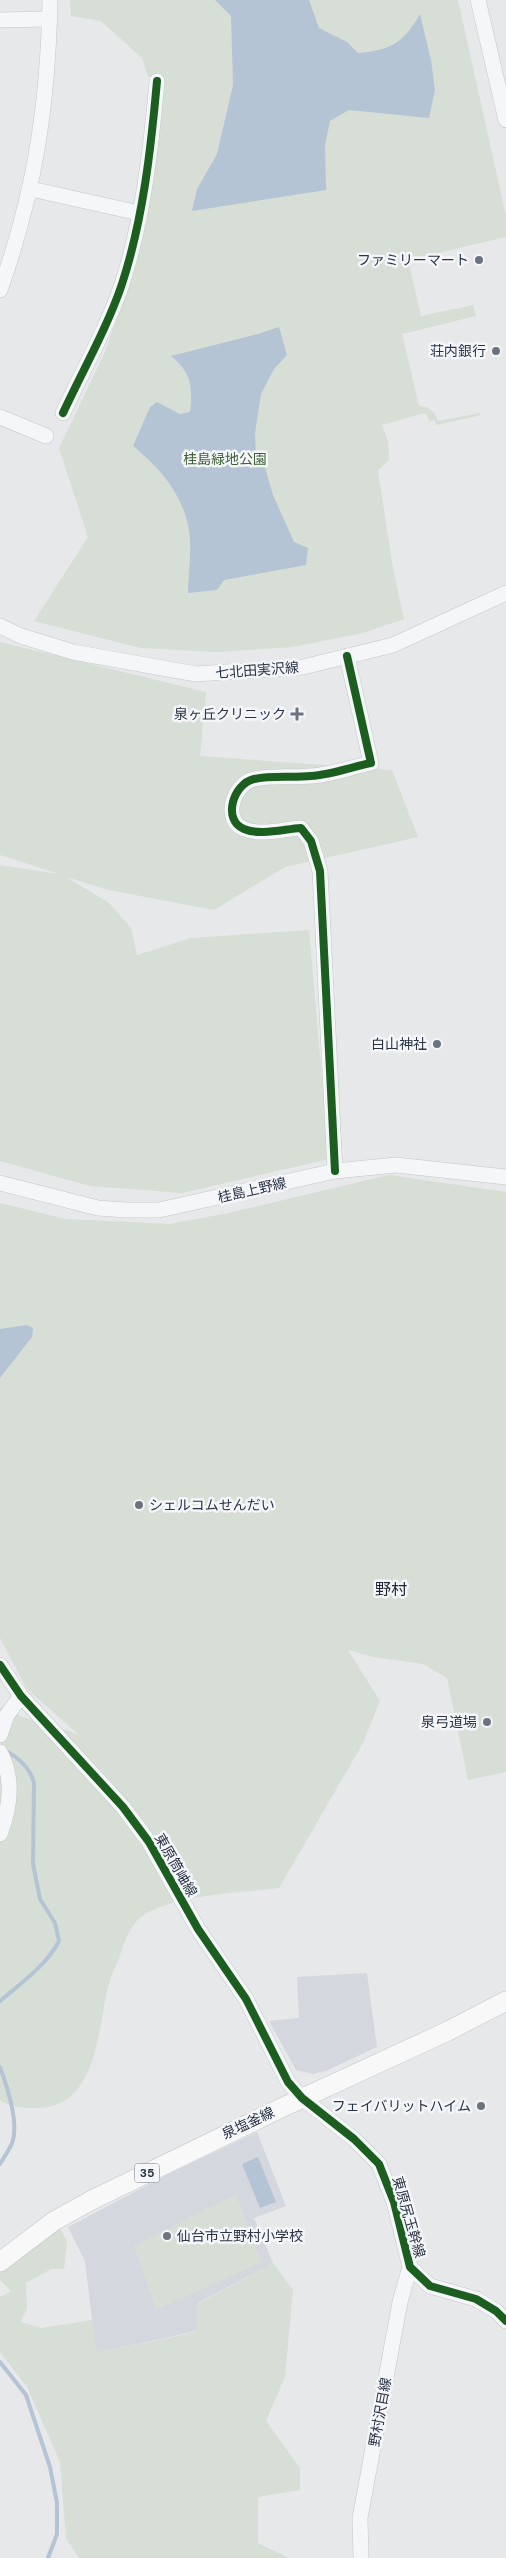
<svg xmlns="http://www.w3.org/2000/svg" width="506" height="2558" font-family="'DM Sans','Noto Sans JP',sans-serif">
	<style>
		.built { fill: #d4d7dd }
		.green { fill: #d6ded6 }
		.water { fill: #b4c4d5 }
		.lines { fill: none; stroke-linecap: round; stroke-linejoin: round }
		.stream { stroke: #b4c4d5; stroke-width: 4 }
		.minor-casing { stroke: #c4c6c8; stroke-width: 16 }
		.major-casing { stroke: #c2c5c8; stroke-width: 20 }
		.minor { stroke: #f5f6f7; stroke-width: 15 }
		.major { stroke: #f8f8f8; stroke-width: 19 }
		.cycleway-casing { stroke: #f4f6f9; stroke-width: 11 }
		.cycleway { stroke: #1b5e20; stroke-width: 8 }
		.poi-dot { fill: #6c737f; stroke: #f4f6f9; stroke-width: 2 }
		.labels { text-anchor: middle; dominant-baseline: central; stroke-width: 5; stroke-linejoin: round; paint-order: stroke }
		.shield { fill: #f4f6f9; stroke: #676e7b; stroke-width: 1 }
		.shield-label { font-size: 12px; font-weight: bold; fill: #2b3445 }
		.poi-label { font-size: 14px; fill: #2b3445; stroke: #f4f6f9; text-anchor: end }
		.park-label { font-size: 14px; fill: #3f6138; stroke: #f4f6f9 }
		.street-label { font-size: 14px; fill: #2b3445; stroke: #f4f6f9 }
		.quarter-label { font-size: 16px; fill: #1d2536; stroke: #f4f6f9 }
	</style>
	<rect width="100%" height="100%" fill="#e6e8ea"/>
	<!-- built -->
	<g class="built">
		<polygon points="367,1973 377,2047 326,2071 313,2074 296,2070 269,2021 299,2018 297,1977"/>
		<polygon points="257,2132 286,2206 254,2218 273,2263 198,2303 197,2331 96,2353 85,2261 68,2227 171,2173"/>
	</g>
	<!-- green -->
	<g class="green">
		<path d="M70 0H458L506 216V237L408 260 421 316 473 305 476 316 402 334 419 406C429 406 435 412 438 421L480 413 481 415 436 425 435 420 430 421 425 413 382 425 388 441 389 460 378 470 393 569 404 619 363 633 293 647 217 652 141 648 34 621 88 537 59 448 105 352 133 274 142 233 165 80 148 76 142 58 101 21 71 16Z"/>
		<polygon points="0,642 206,692 200,756 392,770 418,837 285,867 214,910 109,890 66,877 109,903 131,928 137,955 191,938 309,930 329,1159 182,1193 90,1186 0,1161 0,865 59,874 0,855"/>
		<path d="M389 1175 506 1192V1772L468 1780 447 1678 423 1664 373 1657 348 1650 380 1701 363 1743 279 1888C239 1893 179 1894 145 1914 131 1923 125 1940 120 1955 116 1966 110 1978 107 1991 98 2032 96 2105 40 2108 26 2108 11 2108 0 2100V1708L4 1706 22 1717 78 1734 27 1689 0 1638V1203L66 1219 169 1224 229 1213Z"/>
		<polygon points="236,2194 262,2262 156,2310 134,2246"/>
		<polygon points="59,2227 67,2241 64,2269 51,2269 26,2283 27,2309 20,2322 41,2328 92,2320 97,2353 196,2332 198,2304 273,2263 293,2290 285,2377 266,2421 300,2468 300,2490 258,2497 258,2543 289,2558 79,2558 66,2538 60,2462 27,2387 0,2352 0,2297 11,2291 0,2280 0,2270"/>
	</g>
	<!-- water -->
	<g class="water">
		<path d="M215 0H309L319 28 347 42 358 53C392 50 403 43 420 14L431 60 435 90 429 118 349 110 330 121 325 145 326 190 192 211 197 189 217 154 233 85 231 16Z"/>
		<path d="M279 327 287 355 274 369 261 394 255 433 256 454 264 464 273 495 294 542 308 548 306 565 224 580 217 590 188 593C188 576 191 559 190 542 189 502 163 470 133 446L150 407 157 402 180 414 190 412C193 387 191 372 171 356L258 334Z"/>
		<polygon points="27,1325 33,1328 32,1337 0,1378 0,1329"/>
		<polygon points="258,2157 276,2202 260,2208 242,2164"/>
	</g>
	<g class="lines">
		<!-- stream -->
		<g class="stream">
			<path d="M0 2001C21 1983 46 1966 59 1941L55 1923 40 1899 33 1864 34 1783C30 1768 18 1757 4 1750"/>
			<path d="M0 2067C7 2086 18 2121 13 2140 11 2148 4 2157 0 2164"/>
			<polyline points="0,2362 26,2395 50,2467 57,2503 57,2534 48,2558"/>
		</g>
		<defs>
			<g id="minor">
				<polyline points="478,0 506,120"/>
				<polyline points="0,20 49,19"/>
				<polyline points="31,189 139,213"/>
				<path d="M0 290C35 192 48 104 50 0"/>
				<path d="M63 413C82 372 108 326 122 284 143 220 151 148 157 81"/>
				<polyline points="0,417 46,436"/>
				<polyline points="0,626 21,636 73,652 196,674 303,667 393,645 506,593"/>
				<path d="M335 1171 320 871 311 841 301 828C284 829 260 836 244 829 222 820 233 784 254 779 271 775 293 778 311 776 331 775 351 767 371 763L347 656"/>
				<polyline points="0,1183 98,1208 126,1210 159,1210 335,1171 396,1165 506,1177"/>
				<polyline points="0,1665 21,1696 123,1807 149,1842 198,1929 246,1999 288,2082 302,2098 354,2139 379,2164 394,2202 410,2267 430,2286 476,2299 496,2311 506,2321"/>
				<polyline points="0,1735 7,1715 21,1696"/>
				<path d="M0 1752C14 1778 10 1808 0 1834"/>
				<polyline points="361,2558 360,2518 400,2302 410,2267"/>
			</g>
			<polyline id="major" points="0,2262 54,2221 92,2200 279,2109 448,2031 506,2001"/>
		</defs>
		<!-- minor casing -->
		<use href="#minor" class="minor-casing"/>
		<!-- major casing -->
		<use href="#major" class="major-casing"/>
		<!-- minor -->
		<use href="#minor" class="minor"/>
		<!-- major -->
		<use href="#major" class="major"/>
		<defs>
			<g id="cycleway">
				<path d="M63 413C82 372 108 326 122 284 143 220 151 148 157 81"/>
				<path d="M335 1171 320 871 311 841 301 828C284 829 260 836 244 829 222 820 233 784 254 779 271 775 293 778 311 776 331 775 351 767 371 763L347 656"/>
				<polyline points="0,1665 21,1696 123,1807 149,1842 198,1929 246,1999 288,2082 302,2098 354,2139 379,2164 394,2202 410,2267 430,2286 476,2299 496,2311 506,2321"/>
			</g>
		</defs>
		<!-- cycleway casing -->
		<use href="#cycleway" class="cycleway-casing"/>
		<!-- cycleway -->
		<use href="#cycleway" class="cycleway"/>
	</g>
	<!-- markers -->
	<g class="poi-dot">
		<circle cx="479" cy="260" r="5"/>
		<circle cx="496" cy="351" r="5"/>
		<path d="M294.5 706.5h5v5h5v5h-5v5h-5v-5h-5v-5h5z"/>
		<circle cx="437" cy="1044" r="5"/>
		<circle cx="139" cy="1505" r="5"/>
		<circle cx="487" cy="1722" r="5"/>
		<circle cx="481" cy="2106" r="5"/>
		<circle cx="167" cy="2236" r="5"/>
	</g>
	<g class="labels">
		<!-- shield labels -->
		<rect class="shield" x="134.5" y="2163.5" width="25" height="19" rx="4"/>
		<g class="shield-label">
			<text x="147" y="2173">35</text>
		</g>
		<!-- poi labels -->
		<g class="poi-label">
			<text x="469" y="260">ファミリーマート</text>
			<text x="486" y="351">荘内銀行</text>
			<text x="286" y="714">泉ヶ丘クリニック</text>
			<text x="427" y="1044">白山神社</text>
			<text x="149" y="1505" text-anchor="start">シェルコムせんだい</text>
			<text x="477" y="1722">泉弓道場</text>
			<text x="471" y="2106">フェイバリットハイム</text>
			<text x="177" y="2236" text-anchor="start">仙台市立野村小学校</text>
		</g>
		<!-- park labels -->
		<g class="park-label">
			<text x="225" y="459">桂島緑地公園</text>
		</g>
		<!-- street labels -->
		<g class="street-label">
			<text transform="translate(257 670) rotate(-4)">七北田実沢線</text>
			<text transform="translate(252 1190) rotate(-13)">桂島上野線</text>
			<text transform="translate(176 1865) rotate(60)">東原筒岫線</text>
			<text transform="translate(248 2123) rotate(-25)">泉塩釜線</text>
			<text transform="translate(409 2217) rotate(74)">東原尻玉幹線</text>
			<text transform="translate(380 2412) rotate(-80)">野村沢目線</text>
		</g>
		<!-- quarter labels -->
		<g class="quarter-label">
			<text x="391" y="1589">野村</text>
		</g>
	</g>
</svg>
